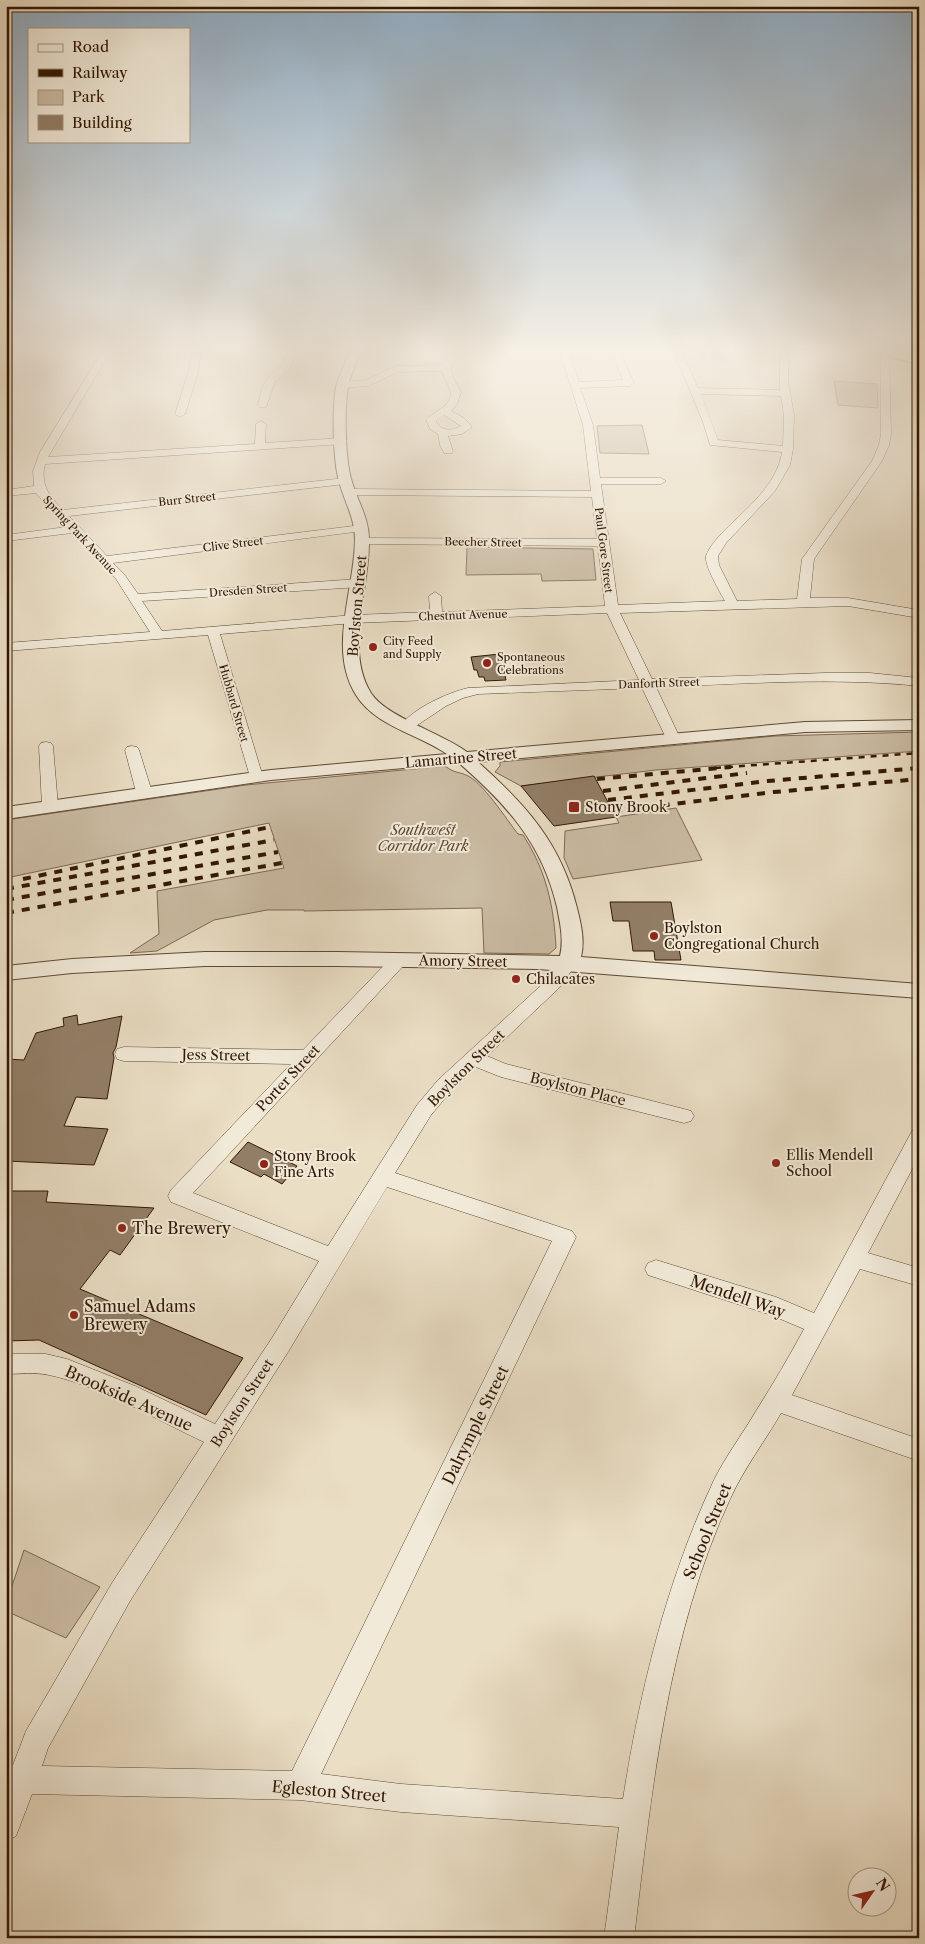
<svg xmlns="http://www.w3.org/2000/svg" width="925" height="1944" font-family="'Libre Caslon Text',serif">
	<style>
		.green { fill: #cbbca4; stroke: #7e6953 }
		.building { fill: #927e67; stroke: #321602 }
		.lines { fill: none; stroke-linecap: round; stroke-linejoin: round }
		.minor-casing { stroke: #604833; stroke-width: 1 }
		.tertiary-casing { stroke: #604833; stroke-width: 2 }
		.secondary-casing { stroke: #321602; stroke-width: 2 }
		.minor { fill: #f1ead9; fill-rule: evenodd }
		.tertiary { fill: #f1ead9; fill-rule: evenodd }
		.secondary { fill: #f1ead9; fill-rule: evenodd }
		.rail-far1 { stroke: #321602; stroke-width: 2.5; stroke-dasharray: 6 6; stroke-linecap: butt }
		.rail { stroke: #321602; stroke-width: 4; stroke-dasharray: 8 8; stroke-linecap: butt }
		.poi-dot { fill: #8f2418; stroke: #f1ead9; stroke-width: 2 }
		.labels { text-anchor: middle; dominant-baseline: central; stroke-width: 4; stroke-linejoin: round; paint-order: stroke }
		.far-street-label { font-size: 11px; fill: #321602; stroke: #f1ead9 }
		.far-poi-label { font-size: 11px; fill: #321602; stroke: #f1ead9; text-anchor: start }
		.street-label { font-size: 14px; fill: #321602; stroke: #f1ead9 }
		.poi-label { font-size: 14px; fill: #321602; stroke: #f1ead9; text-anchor: start }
		.park-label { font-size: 14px; font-style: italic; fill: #604833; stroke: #f1ead9 }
		.near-poi-label { font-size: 16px; fill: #321602; stroke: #f1ead9; text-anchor: start }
		.near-street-label { font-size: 16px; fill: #321602; stroke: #f1ead9 }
	</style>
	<rect width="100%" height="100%" fill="#eadec5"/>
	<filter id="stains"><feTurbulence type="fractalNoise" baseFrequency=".004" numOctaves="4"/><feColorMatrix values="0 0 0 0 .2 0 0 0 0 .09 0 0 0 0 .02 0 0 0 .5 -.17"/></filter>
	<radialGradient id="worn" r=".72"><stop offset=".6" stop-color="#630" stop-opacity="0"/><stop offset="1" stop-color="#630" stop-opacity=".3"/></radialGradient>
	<!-- green -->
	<g class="green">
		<polygon points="834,381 877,384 878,408 838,405"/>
		<polygon points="642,425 649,454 600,453 597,426"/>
		<polygon points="467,547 593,549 596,580 542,581 541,574 466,575"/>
		<polygon points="919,732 919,751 656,770 521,786 495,772 500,766 500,762 775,736"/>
		<path d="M445 766C456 774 457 771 466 775 482 781 507 820 518 834L523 835C546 870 554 906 556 948L549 954 484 953 482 908 304 911V910H267L214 920 157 951 130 953 159 934 157 891 284 868 269 823 6 878V820L246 785Z"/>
		<polygon points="676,808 702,860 573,879 564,858 565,831 619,823 616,817"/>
		<polygon points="24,1550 100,1587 66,1638 6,1611 6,1604"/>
	</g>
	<!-- building -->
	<g class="building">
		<polygon points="500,654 506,680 485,681 484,677 479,677 477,670 474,670 471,657"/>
		<polygon points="594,776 616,817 554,826 521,786"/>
		<polygon points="610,902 671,902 681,960 655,960 654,951 633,951 629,921 613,921"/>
		<polygon points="77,1015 78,1025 122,1016 116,1047 113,1053 114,1058 107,1099 76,1097 64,1126 108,1129 94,1165 6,1161 6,1059 24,1060 36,1033 64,1026 63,1018"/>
		<polygon points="248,1142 297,1166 282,1184 264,1174 261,1177 230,1162"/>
		<polygon points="12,1191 48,1191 46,1202 154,1208 120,1255 110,1250 80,1289 243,1358 206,1415 39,1340 6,1341 6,1206"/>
	</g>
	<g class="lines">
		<defs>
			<g id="minor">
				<path d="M102 352H110L48 457 255 444 256 424 261 421 266 424 265 443 342 438 347 441 342 444 45 464C40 485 49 496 63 510L345 478 350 481 345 484 69 516 107 556 362 525 368 528 362 531 113 563 124 574 138 594 359 579 365 583 359 587 142 601 162 631 354 615 430 612 429 596 435 592 441 596 442 612 605 606 598 546 362 544 356 541 362 538 597 539 592 497 351 495 346 492 351 489 591 491 583 425 560 352H600L596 355H569L579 382 623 380 612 352H620L634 383 629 386 580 388 593 425 600 478H661L666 481 661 484H601L618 605 725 601C720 592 704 565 706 556 709 547 718 537 724 531 747 508 777 485 782 452L710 445 703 422 674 352H682L698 388 780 390V352H788V382L794 415 793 449 790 465 775 491 726 543 718 556 719 565 737 601 797 599 802 559 872 461 879 445 881 434V352H889L891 434 889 445 882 461 814 559 810 598H848L919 610V618L848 606 620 613 652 679 825 673H870L919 678V686C831 677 744 684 656 687L680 738 678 741H668L666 738 642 688 478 694 463 698 446 706 413 728H403L401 725C414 708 447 693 468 688L639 680 607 613 354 623 220 634 263 777 261 780H251L208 635 6 651V643L150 632 116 579 72 533 6 541V535L66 527 55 516 36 493 6 496V490L34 486 33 471 40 452ZM701 394 781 396 784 415 783 446 718 440Z"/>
				<polygon points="193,352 201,352 198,373 185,414 180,417 175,414 188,373"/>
				<path d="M288 352H296L291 367 275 382 266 407H260L258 405C260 397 261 388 266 381 274 368 282 370 288 352Z"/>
				<path d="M455 352H465L451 366 452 375 461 392 457 404 451 411 464 418 472 427 462 434 448 436 453 451 452 453H444L440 445 438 434 430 429 426 420C434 411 455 405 450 390 448 383 444 378 442 371L398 372 368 386 343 388 338 385 343 382 366 380 396 366 443 365ZM444 415 461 426C452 431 441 432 436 421Z"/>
				<polygon points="46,742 51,743 53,746 58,806 55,809 45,809 42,806 39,746 41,743"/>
				<polygon points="132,746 137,747 139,750 152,792 149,795 139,795 136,792 125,750 127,747"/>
				<path d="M399 954 405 956 408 960 405 964 193 1193 328 1246 417 1105 438 1080 547 980 562 959 568 957 574 959 577 963 559 988 487 1056 506 1064 684 1109 691 1111 694 1116 691 1121 684 1123 501 1077 476 1067 452 1090 431 1115 395 1173 572 1231 576 1237 321 1774 401 1784 623 1799C640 1690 666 1583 713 1482 725 1457 742 1435 756 1411 773 1384 789 1357 804 1329L771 1315 648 1275 645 1269 648 1263 656 1260 776 1297 814 1313 912 1131 919 1128V1156L868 1253 919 1268V1286L860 1269 792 1395 919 1439V1461L781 1413C765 1441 745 1467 731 1497 667 1634 652 1790 634 1938H604L619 1827 401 1812 300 1800 32 1794 16 1836 6 1841V1765H13L26 1731 112 1583 204 1442C157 1420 98 1385 49 1375 35 1372 20 1374 6 1374V1354H46L67 1359 135 1386 215 1424 272 1338 319 1261 171 1202 168 1196 171 1190 291 1064 124 1061 117 1059 115 1054 117 1049 124 1047 303 1050 393 956ZM387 1187 552 1241 292 1771 42 1766 48 1748 130 1601 288 1352Z"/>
			</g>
			<path id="tertiary" d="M350 352H360C356 364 350 375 348 388 344 409 345 461 352 482 358 502 369 518 369 540 370 586 344 650 371 693 386 717 442 733 467 752L805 722 919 720V730L805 732 478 762C526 805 561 843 577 908 581 924 585 940 581 957L919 984V998L538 969 338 966H205L72 973 6 980V966L72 959 205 952H338L560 956C564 939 560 923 557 907 542 843 507 805 459 763L271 780 6 819V807L271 770 447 754C418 734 375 726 356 695 327 649 355 589 355 539 355 518 344 501 339 481 333 460 332 409 336 387 339 375 345 363 350 352Z"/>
			<polygon id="secondary" points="884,352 902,352 919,357 919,365 886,355"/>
		</defs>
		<!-- minor casing -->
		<use href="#minor" class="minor-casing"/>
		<!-- tertiary casing -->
		<use href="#tertiary" class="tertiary-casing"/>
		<!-- secondary casing -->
		<use href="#secondary" class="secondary-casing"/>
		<!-- minor -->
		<use href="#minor" class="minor"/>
		<!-- tertiary -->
		<use href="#tertiary" class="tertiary"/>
		<!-- secondary -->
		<use href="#secondary" class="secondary"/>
		<!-- rail-far1 -->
		<g class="rail-far1">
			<polyline points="715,768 919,753"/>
			<polyline points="915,768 919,768"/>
		</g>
		<!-- rail -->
		<g class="rail">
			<polyline points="597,779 731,767"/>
			<polyline points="603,791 747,773"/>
			<polyline points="608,800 768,781 919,768"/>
			<polyline points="614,811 774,792 919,779"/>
			<polyline points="23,879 270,827"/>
			<polyline points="6,889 274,840"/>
			<polyline points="6,900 278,852"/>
			<polyline points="6,913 282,863"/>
		</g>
	</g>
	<!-- sky -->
	<linearGradient id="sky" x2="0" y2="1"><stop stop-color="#8faac0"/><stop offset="0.56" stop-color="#f6f0e5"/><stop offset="1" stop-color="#f6f0e5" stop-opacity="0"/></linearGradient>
	<rect width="925" height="624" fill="url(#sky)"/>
	<!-- markers -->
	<g class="poi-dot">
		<circle cx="373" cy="647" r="5"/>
		<circle cx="487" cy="663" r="5"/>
		<rect x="568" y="801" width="12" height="12" rx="2.5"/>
		<circle cx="654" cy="936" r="5"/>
		<circle cx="516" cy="979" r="5"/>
		<circle cx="776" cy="1163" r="5"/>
		<circle cx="264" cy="1164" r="5"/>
		<circle cx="122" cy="1228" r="5"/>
		<circle cx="74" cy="1315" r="5"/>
	</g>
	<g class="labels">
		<!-- far-street labels -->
		<g class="far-street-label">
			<text transform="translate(187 499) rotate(-6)">Burr Street</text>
			<text transform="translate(80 535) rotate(47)">Spring Park Avenue</text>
			<text transform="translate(483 542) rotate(1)">Beecher Street</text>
			<text transform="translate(233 544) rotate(-7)">Clive Street</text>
			<text transform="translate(604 550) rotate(83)">Paul Gore Street</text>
			<text transform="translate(248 590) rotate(-4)">Dresden Street</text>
			<text transform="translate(463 615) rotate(-2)">Chestnut Avenue</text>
			<text transform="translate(659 683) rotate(-2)">Danforth Street</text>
			<text transform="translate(234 703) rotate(74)">Hubbard Street</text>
		</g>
		<!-- far-poi labels -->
		<g class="far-poi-label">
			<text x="383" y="641">City Feed<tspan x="383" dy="13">and Supply</tspan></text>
			<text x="497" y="657">Spontaneous<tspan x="497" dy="13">Celebrations</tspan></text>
		</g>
		<!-- street labels -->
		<g class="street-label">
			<text transform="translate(357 606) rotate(-85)">Boylston Street</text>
			<text transform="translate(461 758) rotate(-5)">Lamartine Street</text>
			<text transform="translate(463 961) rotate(1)">Amory Street</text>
			<text transform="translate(216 1055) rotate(1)">Jess Street</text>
			<text transform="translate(466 1068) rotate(-45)">Boylston Street</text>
			<text transform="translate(288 1078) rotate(-47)">Porter Street</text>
			<text transform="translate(578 1089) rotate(14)">Boylston Place</text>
			<text transform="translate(242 1403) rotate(-57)">Boylston Street</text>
		</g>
		<!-- poi labels -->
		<g class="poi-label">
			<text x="585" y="807">Stony Brook</text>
			<text x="664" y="928">Boylston<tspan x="664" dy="16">Congregational Church</tspan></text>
			<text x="526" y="979">Chilacates</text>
			<text x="786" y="1155">Ellis Mendell<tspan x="786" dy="16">School</tspan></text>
			<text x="274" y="1156">Stony Brook<tspan x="274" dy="16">Fine Arts</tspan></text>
		</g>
		<!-- park labels -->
		<g class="park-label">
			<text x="423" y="830">Southwest<tspan x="423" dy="16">Corridor Park</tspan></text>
		</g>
		<!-- near-poi labels -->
		<g class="near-poi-label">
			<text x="132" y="1228">The Brewery</text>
			<text x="84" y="1306">Samuel Adams<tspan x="84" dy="18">Brewery</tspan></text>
		</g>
		<!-- near-street labels -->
		<g class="near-street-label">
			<text transform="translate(738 1296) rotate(19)">Mendell Way</text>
			<text transform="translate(129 1398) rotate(24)">Brookside Avenue</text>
			<text transform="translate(475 1425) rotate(-64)">Dalrymple Street</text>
			<text transform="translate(707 1531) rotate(-68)">School Street</text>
			<text transform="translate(329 1791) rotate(5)">Egleston Street</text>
		</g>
	</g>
	<!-- margin -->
	<rect width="925" height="1944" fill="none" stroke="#eadec5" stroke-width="25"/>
	<rect x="8" y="8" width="910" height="1929" fill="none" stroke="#321602" stroke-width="2.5"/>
	<rect x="12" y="12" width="900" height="1919" fill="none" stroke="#321602"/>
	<!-- legend -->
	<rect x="28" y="28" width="162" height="115" fill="#f1ead9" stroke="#a59583"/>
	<rect x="38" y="44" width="25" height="8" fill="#f1ead9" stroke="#a59583"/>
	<text x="72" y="52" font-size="15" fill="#321602">Road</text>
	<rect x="38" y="69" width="25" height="8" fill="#321602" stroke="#a59583"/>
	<text x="72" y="78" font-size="15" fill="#321602">Railway</text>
	<rect x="38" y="90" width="25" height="15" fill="#cbbca4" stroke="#a59583"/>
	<text x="72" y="102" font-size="15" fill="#321602">Park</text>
	<rect x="38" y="115" width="25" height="15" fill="#927e67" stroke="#a59583"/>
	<text x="72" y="128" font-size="15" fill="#321602">Building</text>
	<!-- north arrow -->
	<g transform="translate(872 1892) rotate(56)"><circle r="24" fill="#f1ead9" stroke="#a59583"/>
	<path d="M0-4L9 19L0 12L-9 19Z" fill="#8f2418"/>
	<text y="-8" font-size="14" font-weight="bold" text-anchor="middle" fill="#321602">N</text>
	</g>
	<rect width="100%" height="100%" filter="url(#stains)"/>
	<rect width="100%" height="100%" fill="url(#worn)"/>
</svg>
